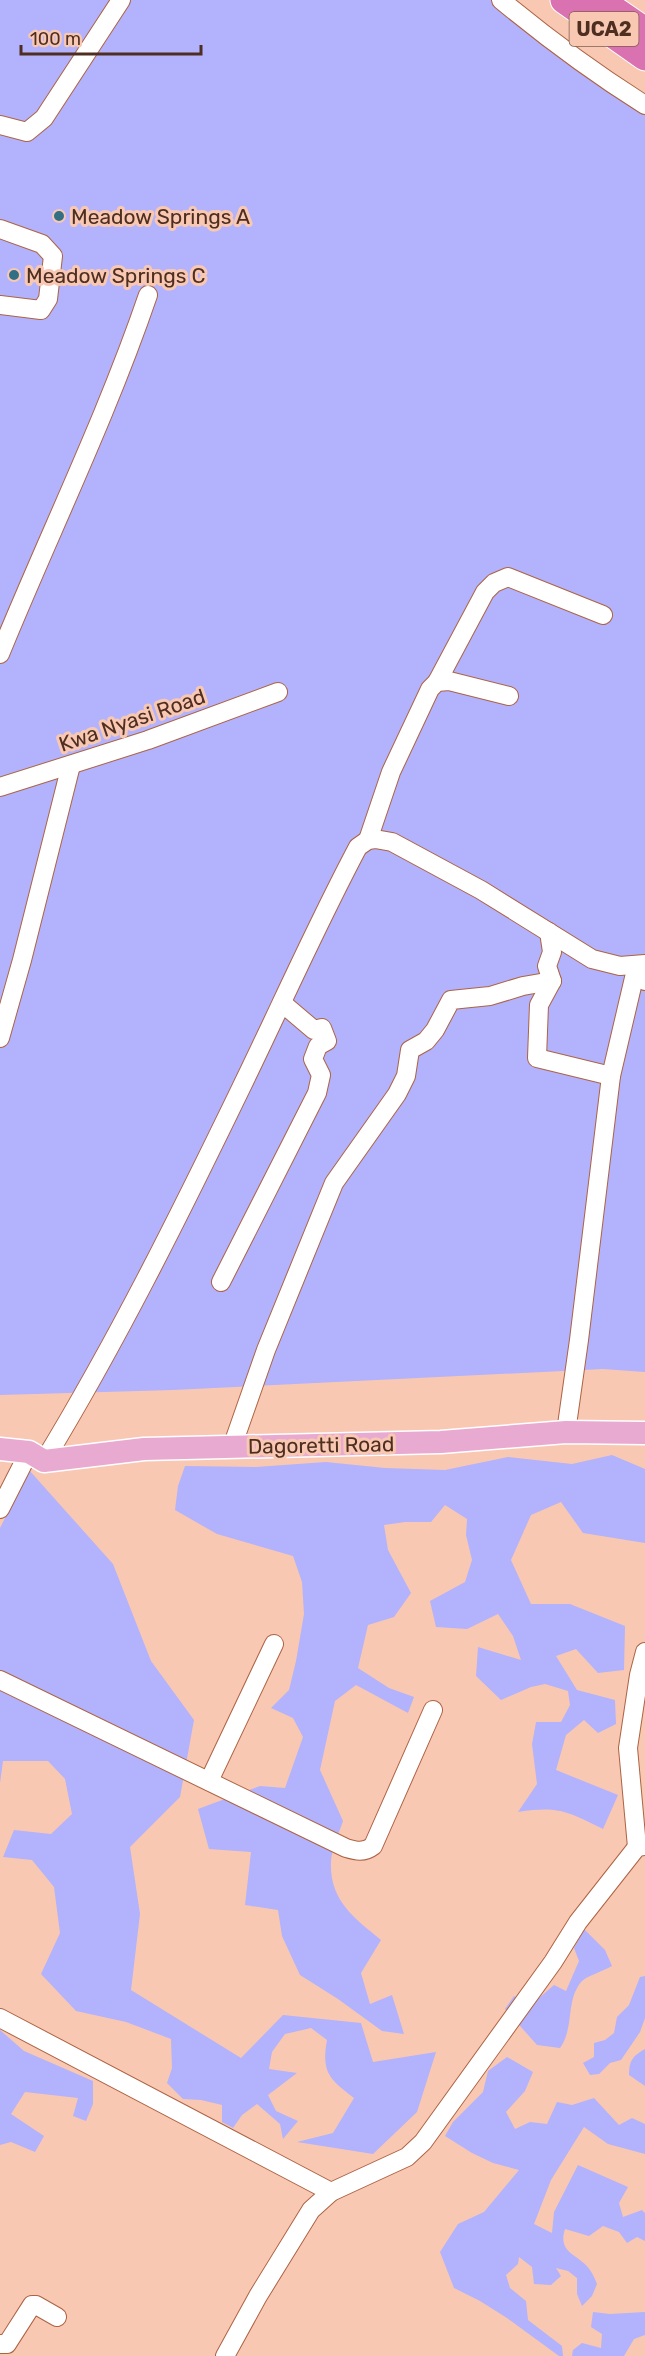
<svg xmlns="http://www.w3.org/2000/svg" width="645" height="2356" font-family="Rubik,sans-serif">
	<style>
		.green { fill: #b2b2fd }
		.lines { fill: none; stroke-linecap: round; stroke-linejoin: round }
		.minor-casing { stroke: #ad6343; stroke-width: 20 }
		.major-casing { stroke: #fff; stroke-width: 25 }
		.highway-casing { stroke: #fff; stroke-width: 29 }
		.minor { stroke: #fff; stroke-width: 18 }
		.major { stroke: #e9aad1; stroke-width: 22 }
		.highway { stroke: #da72b2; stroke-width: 27 }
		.poi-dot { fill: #316f85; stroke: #f9c8b3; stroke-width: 2 }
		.labels { text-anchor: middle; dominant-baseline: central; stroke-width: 6; stroke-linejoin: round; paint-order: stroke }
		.shield { fill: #f9c8b3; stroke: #815c4c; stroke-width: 1.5 }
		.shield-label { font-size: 20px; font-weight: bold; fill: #4e2e20 }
		.poi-label { font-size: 21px; fill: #4e2e20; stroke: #f9c8b3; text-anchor: start }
		.street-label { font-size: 21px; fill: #4e2e20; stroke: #f9c8b3 }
	</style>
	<rect width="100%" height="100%" fill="#f9c8b3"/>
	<!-- green -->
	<g class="green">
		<polygon points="0,0 506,0 645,108 645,1372 603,1369 173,1390 0,1395"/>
		<path d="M612 1455 645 1469V1543L583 1533 561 1502 531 1515 511 1560 531 1604H570L625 1626 624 1670 598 1673 576 1649 556 1656 577 1690 615 1700 616 1724 598 1733 584 1720 566 1735 556 1770 618 1795 603 1829C566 1811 559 1806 518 1812L537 1784 532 1744 536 1722H561L570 1705 568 1691 545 1684 531 1687 501 1700 476 1676 478 1647 521 1660 513 1636 498 1614 467 1629 436 1627 430 1601 465 1582 472 1560 466 1535 467 1519 445 1505 431 1522H405L384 1525 388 1550 411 1593 394 1617 368 1625 358 1668 389 1688 414 1697 408 1713 356 1685 335 1701 320 1770 343 1821C339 1833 332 1848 331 1861 329 1900 354 1918 381 1940L361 1973 370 2004 392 1995 404 2034 382 2031 338 1999 300 1975 282 1936 278 1910 245 1905 251 1852 209 1849 198 1809 260 1786 285 1788 303 1737 293 1718 271 1708 289 1690 296 1661 304 1614 302 1582 293 1556 217 1534 175 1510 178 1486 185 1466 256 1467 326 1462 385 1468 445 1470 508 1457 572 1464Z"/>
		<path d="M29 1470 113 1564 151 1661 194 1720 180 1797 130 1847 140 1914 131 1990 241 2058 283 2015 361 2023 373 2062 436 2052 417 2112 373 2154 297 2142 333 2133 354 2098C330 2079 321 2073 327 2040L311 2028 285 2034 272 2052 269 2069 297 2073 268 2095 276 2111 298 2121 283 2139 280 2124 257 2104 242 2115 233 2128 222 2122V2105L201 2100 183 2099 167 2083 172 2068 171 2039 126 2022 76 2011 41 1974 60 1933 54 1887 32 1860 3 1857 14 1830 51 1834 72 1814 65 1779 48 1761H3L0 1783V1528Z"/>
		<path d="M584 1929 605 1950 612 1966C604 1971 589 1975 582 1981 565 2000 575 2027 560 2048L537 2045 505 2009 514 1996 531 2005 554 1985 566 1991 579 1961 574 1948Z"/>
		<polygon points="645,1976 645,2018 640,2032 621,2060 610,2063 599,2074 590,2075 583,2063 594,2057 594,2043 605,2040 614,2033 617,2017 629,2005 640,1977"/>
		<polygon points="0,2030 24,2051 93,2081 93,2104 86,2121 73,2116 78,2098 25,2092 11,2114 44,2136 35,2152 11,2142 0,2145"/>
		<path d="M645 2049V2086L629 2075C629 2060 633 2056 645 2049Z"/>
		<path d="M507 2057 533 2072 525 2091 506 2112 515 2129 530 2122 547 2124 557 2102 572 2105 594 2098 619 2125 632 2118 645 2124V2154L608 2144 584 2127 551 2180 534 2224 552 2233 554 2212 578 2165 628 2187 619 2203 623 2217 642 2210 645 2213V2241L637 2237 627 2243 619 2232 603 2226 589 2236 565 2229C557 2254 579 2254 590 2270 593 2274 595 2279 597 2284L592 2296 582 2306 577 2294V2278L568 2271 556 2268 561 2276 551 2285 534 2284 532 2267 519 2257 518 2264 506 2275 510 2288 526 2301 528 2320 562 2346 563 2356H559L507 2318 480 2301 454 2288 440 2252 458 2224 484 2212 519 2170 493 2163 472 2153 445 2136 453 2122 483 2092 488 2071Z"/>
		<polygon points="593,2312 610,2314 645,2312 645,2335 634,2339 624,2356 572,2356 573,2350 582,2343 601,2348 602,2334 591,2327"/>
	</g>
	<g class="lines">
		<defs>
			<g id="minor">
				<path d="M501 0C547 38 594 73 645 105"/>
				<polyline points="0,125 27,132 44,118 121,0"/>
				<polyline points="0,229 42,244 53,256 48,299 41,310 0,305"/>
				<path d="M0 654C49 534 106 418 148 295"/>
				<polyline points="437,682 485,592 494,583 508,577 603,615"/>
				<polyline points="0,787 148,740 278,692"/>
				<polyline points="368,840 391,772 430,689 437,682 449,681 509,696"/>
				<polyline points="549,932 552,952 547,966 552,981 539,1005 537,1058 611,1076"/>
				<polyline points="0,1038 22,960 71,765"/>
				<polyline points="221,1282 317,1093 321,1075 313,1059 318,1046 327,1041 322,1028 314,1030 282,1003"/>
				<polyline points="566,1432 579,1340 611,1076 637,965 645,981"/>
				<polyline points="232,1447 266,1350 334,1183 397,1094 406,1076 410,1050 426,1041 435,1030 451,1000 490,996 523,986 552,981"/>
				<path d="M44 1461C117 1341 180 1214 241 1088 280 1008 316 926 358 847L368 840 375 839 392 842 481 890 592 959 620 966 645 964"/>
				<polyline points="0,1509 29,1452"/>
				<path d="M0 1680 346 1848C356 1851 364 1853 373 1846L433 1710"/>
				<polyline points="209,1781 274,1644"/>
				<polyline points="637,1847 628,1748 639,1675 645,1652"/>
				<polyline points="0,2018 331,2192"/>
				<polyline points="0,2344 7,2344 32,2305 36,2305 57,2317"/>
				<polyline points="225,2356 258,2296 311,2210 331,2192 407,2157 423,2142 553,1962 578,1922 637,1847 645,1846"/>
			</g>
			<polyline id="major" points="0,1449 29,1452 44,1461 144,1449 441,1442 566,1432 645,1433"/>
			<g id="highway">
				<polyline points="564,0 645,57"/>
				<polyline points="600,0 645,31"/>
			</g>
		</defs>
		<!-- minor casing -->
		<use href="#minor" class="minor-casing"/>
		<!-- major casing -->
		<use href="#major" class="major-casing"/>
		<!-- highway casing -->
		<use href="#highway" class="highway-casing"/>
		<!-- minor -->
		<use href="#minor" class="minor"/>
		<!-- major -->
		<use href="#major" class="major"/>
		<!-- highway -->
		<use href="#highway" class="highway"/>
	</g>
	<!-- markers -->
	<g class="poi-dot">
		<circle cx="59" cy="216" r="6"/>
		<circle cx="14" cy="275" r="6"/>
	</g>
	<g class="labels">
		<!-- shield labels -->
		<rect class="shield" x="569.5" y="12" width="69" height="34" rx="4.5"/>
		<g class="shield-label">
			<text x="604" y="29">UCA2</text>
		</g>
		<!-- poi labels -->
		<g class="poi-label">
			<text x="71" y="216">Meadow Springs A</text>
			<text x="26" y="275">Meadow Springs C</text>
		</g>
		<!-- street labels -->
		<g class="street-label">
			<text transform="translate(132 720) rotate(-19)">Kwa Nyasi Road</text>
			<text transform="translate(321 1445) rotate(-1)">Dagoretti Road</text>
		</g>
	</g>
	<!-- scale -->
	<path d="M21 45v9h180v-9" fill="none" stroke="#4e2e20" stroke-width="3"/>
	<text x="30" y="45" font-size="18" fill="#4e2e20" stroke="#f9c8b3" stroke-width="4.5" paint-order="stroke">100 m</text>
</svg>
